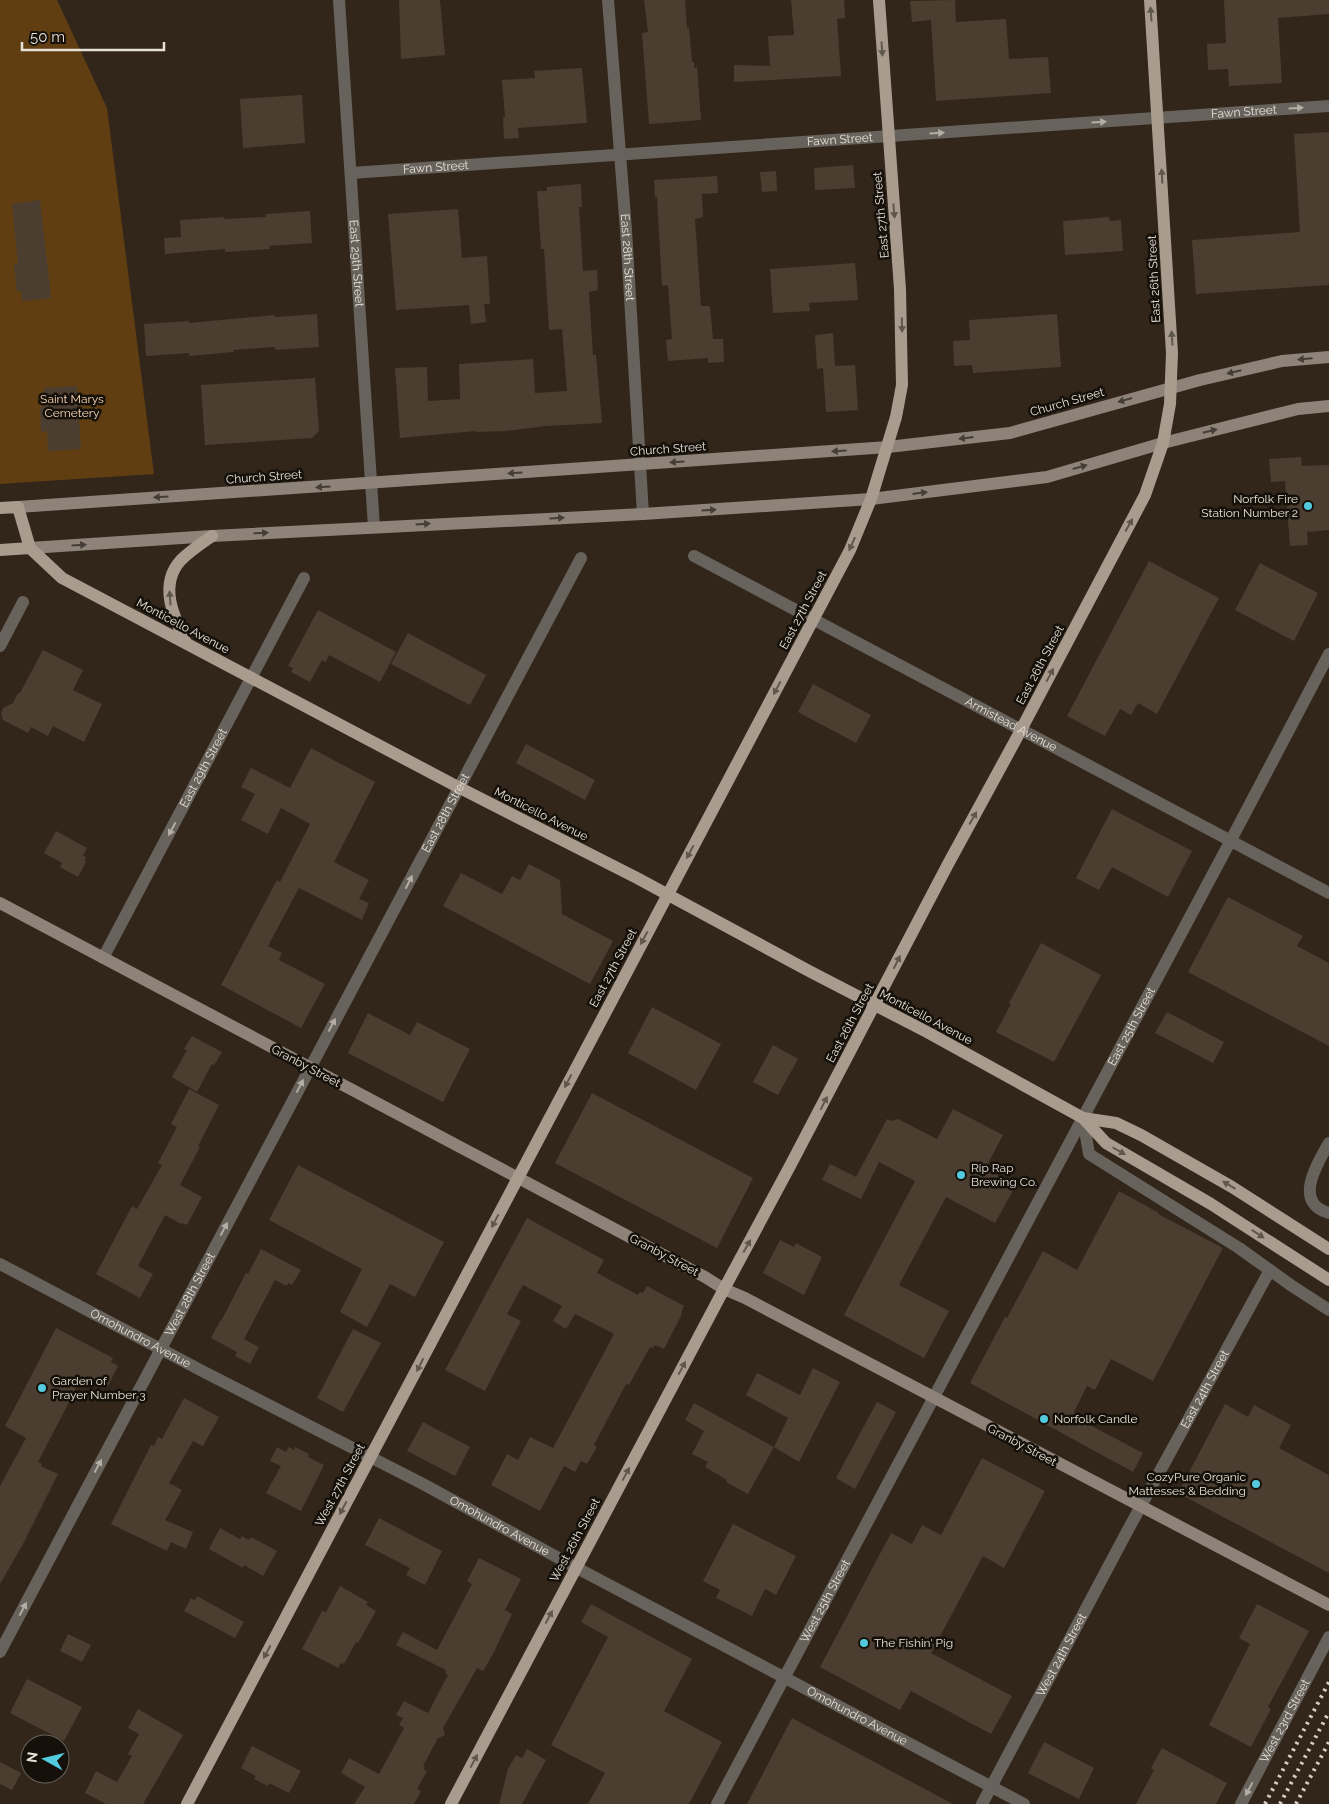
<svg xmlns="http://www.w3.org/2000/svg" width="1329" height="1804" font-family="Raleway,sans-serif">
	<style>
		.green { fill: #603e12 }
		.building { fill: #4b3e31 }
		.lines { fill: none; stroke-linecap: round; stroke-linejoin: round }
		.street { stroke: #68625c; stroke-width: 12 }
		.secondary { stroke: #8d8379; stroke-width: 12 }
		.primary { stroke: #a99c8f; stroke-width: 12 }
		.rail { stroke: #d6cec5; stroke-width: 4; stroke-dasharray: 2.5 5; stroke-linecap: butt }
		.oneway { fill: #5f564c }
		.oneway2 { fill: #b5aea6 }
		.oneway3 { fill: #453e36 }
		.poi-dot { fill: #54cade; stroke: #15100a; stroke-width: 2 }
		.labels { text-anchor: middle; dominant-baseline: central; stroke-width: 5; stroke-linejoin: round; paint-order: stroke }
		.street-label { font-size: 12px; fill: #e8e1d8; stroke: #15100a }
		.park-label { font-size: 12px; fill: #f5d6b6; stroke: #15100a }
		.poi-label { font-size: 12px; fill: #e8e1d8; stroke: #15100a; text-anchor: start }
	</style>
	<rect width="100%" height="100%" fill="#312619"/>
	<!-- green -->
	<polygon class="green" points="0,0 57,0 107,108 154,474 0,484"/>
	<!-- building -->
	<g class="building">
		<polygon points="399,0 440,0 445,55 401,59"/>
		<polygon points="644,0 685,0 687,28 689,28 692,62 694,62 694,68 697,67 701,120 649,124 642,33 648,32"/>
		<polygon points="791,0 844,0 845,18 837,19 841,76 734,82 734,65 770,66 768,36 794,35"/>
		<polygon points="955,0 956,22 1006,19 1009,59 1048,57 1051,93 936,101 931,20 912,22 910,1"/>
		<polygon points="1224,0 1329,0 1329,14 1278,18 1282,83 1229,86 1228,69 1208,70 1207,44 1226,43"/>
		<polygon points="582,68 587,123 518,128 519,138 504,139 503,117 505,117 502,80 535,78 534,71"/>
		<polygon points="302,95 305,143 243,148 240,99"/>
		<polygon points="1329,132 1329,285 1196,294 1192,240 1300,232 1294,134"/>
		<polygon points="853,165 855,188 815,190 814,168"/>
		<polygon points="776,171 777,191 762,192 760,172"/>
		<polygon points="717,176 718,193 702,194 703,217 695,219 701,306 710,306 713,339 723,339 724,362 708,363 708,358 668,361 666,340 672,339 668,285 662,286 657,197 655,197 654,180"/>
		<polygon points="581,184 582,207 579,207 583,271 597,270 598,290 589,292 593,355 596,355 602,423 546,426 505,431 476,432 476,431 400,438 395,368 427,367 428,401 460,399 459,364 533,359 535,393 567,391 562,329 549,330 544,249 541,249 537,191 547,191 547,187"/>
		<polygon points="40,200 51,298 22,301 21,291 17,291 14,264 18,264 12,204"/>
		<polygon points="458,209 462,258 487,256 490,304 484,304 486,322 471,324 469,305 396,310 388,214"/>
		<polygon points="310,211 312,243 269,246 270,249 225,252 225,249 165,254 164,238 181,237 180,220 224,217 224,219 266,217 266,214"/>
		<polygon points="1109,217 1110,221 1121,220 1123,251 1065,255 1063,221"/>
		<polygon points="855,263 858,300 809,303 810,311 773,313 770,269"/>
		<polygon points="317,314 319,347 275,350 275,347 233,350 234,352 189,356 189,353 146,356 144,324 189,321 189,323 274,315 275,317"/>
		<polygon points="1057,314 1061,367 973,373 972,365 954,366 953,341 970,340 969,320"/>
		<polygon points="833,333 835,366 855,365 858,410 826,412 823,368 817,369 815,335"/>
		<polygon points="315,378 319,431 312,438 205,445 201,385"/>
		<polygon points="77,386 81,449 48,451 47,431 41,432 40,407 45,407 44,388"/>
		<polygon points="1301,457 1302,466 1329,465 1329,530 1307,532 1308,545 1290,546 1285,481 1271,482 1269,459"/>
		<polygon points="1149,561 1219,598 1157,714 1138,703 1131,715 1120,709 1105,736 1067,716"/>
		<polygon points="1260,563 1318,593 1294,641 1235,610"/>
		<polygon points="318,610 396,652 380,682 329,655 326,662 322,660 310,682 291,672 293,668 288,666"/>
		<polygon points="408,633 486,675 470,705 391,664"/>
		<polygon points="43,650 83,670 73,690 102,704 84,742 53,726 48,736 31,727 28,733 3,720 1,714 3,708 13,703 18,693 20,693"/>
		<polygon points="813,684 871,715 856,743 798,712"/>
		<polygon points="526,744 595,780 585,800 516,763"/>
		<polygon points="311,748 375,782 334,862 369,880 359,899 369,903 362,920 299,888 268,946 282,953 279,960 325,984 301,1028 221,985 277,880 280,882 310,824 281,808 268,834 241,820 255,794 241,787 251,768 290,788"/>
		<polygon points="1112,809 1192,851 1168,897 1112,867 1099,890 1076,878"/>
		<polygon points="56,831 87,848 83,856 86,857 85,861 86,862 78,877 60,867 62,863 44,853"/>
		<polygon points="529,864 560,880 562,914 613,941 590,984 443,906 461,873 502,894 512,876 520,880"/>
		<polygon points="1228,897 1303,936 1297,946 1329,963 1329,1046 1188,972"/>
		<polygon points="1041,943 1101,975 1054,1062 996,1032 1011,1004 1009,1003"/>
		<polygon points="652,1007 721,1044 696,1090 628,1053"/>
		<polygon points="1167,1012 1224,1042 1213,1063 1155,1033"/>
		<polygon points="368,1013 410,1035 417,1022 470,1049 443,1102 348,1053"/>
		<polygon points="192,1036 222,1052 214,1065 212,1064 197,1092 172,1077 187,1050 184,1049"/>
		<polygon points="773,1045 798,1059 778,1095 753,1082"/>
		<polygon points="189,1089 219,1105 198,1146 200,1147 180,1185 202,1197 187,1225 182,1223 181,1224 165,1215 138,1266 153,1274 140,1298 96,1274 132,1206 137,1209 162,1165 158,1163 177,1127 171,1124"/>
		<polygon points="592,1093 753,1178 717,1248 555,1163"/>
		<polygon points="953,1109 1003,1135 985,1169 1016,1185 995,1223 946,1197 899,1285 949,1311 924,1358 844,1315 915,1181 879,1162 861,1199 822,1180 830,1164 856,1177 887,1119 891,1121 898,1119 937,1139"/>
		<polygon points="298,1165 444,1242 415,1297 390,1284 367,1327 340,1312 362,1269 269,1220"/>
		<polygon points="1119,1191 1159,1213 1158,1214 1223,1248 1153,1381 1111,1359 1095,1390 1087,1386 1074,1412 1084,1417 1082,1421 1143,1453 1133,1472 970,1383 1005,1317 1007,1318 1043,1251 1077,1270"/>
		<polygon points="527,1218 604,1260 597,1273 638,1295 640,1292 643,1293 647,1286 684,1306 681,1313 682,1314 664,1349 655,1345 653,1348 650,1347 629,1385 626,1384 594,1445 597,1447 587,1464 581,1461 575,1472 564,1466 540,1511 491,1485 507,1454 518,1460 530,1437 553,1448 614,1334 575,1314 566,1329 553,1321 562,1306 523,1285 507,1314 521,1321 485,1391 445,1370"/>
		<polygon points="780,1240 794,1247 796,1243 822,1257 804,1295 763,1273"/>
		<polygon points="261,1249 301,1270 292,1285 288,1283 287,1286 275,1280 244,1339 259,1347 250,1364 235,1356 237,1352 211,1338 220,1321 221,1321 246,1273 248,1274"/>
		<polygon points="56,1328 113,1358 111,1362 118,1366 108,1386 100,1382 98,1386 82,1377 38,1462 42,1464 41,1466 58,1474 23,1544 0,1584 0,1486 26,1438 5,1426"/>
		<polygon points="353,1329 381,1343 343,1412 317,1398"/>
		<polygon points="813,1368 840,1382 799,1462 774,1447 788,1418 746,1395 757,1373 800,1395"/>
		<polygon points="184,1398 219,1417 203,1446 193,1441 169,1483 182,1490 165,1520 193,1532 186,1549 171,1542 167,1551 111,1524 151,1445 154,1446 158,1437 162,1439"/>
		<polygon points="877,1402 896,1412 855,1489 836,1478"/>
		<polygon points="694,1403 774,1447 748,1494 726,1482 727,1480 705,1467 708,1462 692,1454 704,1431 685,1420"/>
		<polygon points="1225,1404 1248,1417 1254,1405 1291,1425 1279,1448 1329,1475 1329,1573 1178,1493"/>
		<polygon points="423,1422 470,1447 455,1476 407,1451"/>
		<polygon points="277,1447 286,1452 289,1447 294,1450 295,1447 309,1454 308,1457 324,1465 301,1511 266,1493 281,1466 270,1461"/>
		<polygon points="982,1458 1045,1491 1004,1568 983,1556 931,1653 1012,1696 991,1734 911,1691 900,1710 820,1667 891,1533 912,1544 922,1525 941,1535"/>
		<polygon points="379,1518 442,1551 425,1585 406,1575 410,1568 365,1545"/>
		<polygon points="733,1524 796,1556 776,1595 765,1589 752,1616 716,1598 720,1590 703,1581"/>
		<polygon points="220,1528 240,1539 242,1536 249,1540 251,1537 277,1551 263,1576 244,1565 243,1568 209,1549"/>
		<polygon points="479,1558 521,1579 505,1610 512,1614 493,1654 483,1671 477,1668 443,1728 445,1735 438,1738 423,1766 425,1767 423,1769 427,1771 417,1789 421,1791 414,1804 354,1804 365,1787 341,1773 349,1758 379,1774 404,1728 399,1725 403,1718 396,1715 404,1701 428,1713 448,1675 445,1673 446,1670 396,1645 403,1632 437,1650 472,1584 467,1581"/>
		<polygon points="340,1586 368,1602 366,1605 376,1611 358,1643 356,1642 344,1664 341,1663 338,1668 302,1649 322,1611 326,1612"/>
		<polygon points="197,1596 244,1622 235,1638 184,1611 191,1598 195,1601"/>
		<polygon points="591,1604 692,1659 664,1711 722,1742 689,1804 588,1804 605,1773 551,1745 608,1637 581,1622"/>
		<polygon points="1257,1604 1309,1631 1268,1707 1271,1709 1251,1747 1209,1725 1250,1644 1239,1638"/>
		<polygon points="68,1634 91,1645 82,1662 60,1651"/>
		<polygon points="27,1679 82,1707 64,1741 10,1713"/>
		<polygon points="138,1709 183,1735 143,1804 106,1804 85,1793 96,1771 117,1782 132,1756 128,1754 139,1734 128,1728"/>
		<polygon points="792,1718 953,1804 747,1804"/>
		<polygon points="1044,1742 1094,1768 1079,1799 1028,1773"/>
		<polygon points="252,1746 301,1771 289,1793 269,1783 268,1786 254,1779 256,1776 241,1768"/>
		<polygon points="1162,1748 1227,1783 1216,1804 1136,1804 1154,1770 1151,1768"/>
		<polygon points="527,1749 546,1760 522,1804 499,1804 508,1769 516,1755 522,1758"/>
		<polygon points="0,1762 21,1773 12,1790 0,1784"/>
	</g>
	<g class="lines">
		<!-- street -->
		<g class="street">
			<path id="s1" d="M339 0 374 527"/>
			<path id="s2" d="M608 0 626 230 643 514"/>
			<path id="s3" d="M351 173 1329 106"/>
			<path id="s4" d="M694 556 1329 893"/>
			<polyline points="0,646 23,602"/>
			<path id="s5" d="M103 958 304 578"/>
			<polyline points="1083,1118 1089,1154 1239,1248 1292,1286 1329,1310"/>
			<path d="M1329 1143C1318 1162 1292 1203 1329 1213"/>
			<path id="s6" d="M0 1264 206 1373 423 1484 575 1567 1024 1804"/>
			<path id="s7" d="M0 1652 581 558"/>
			<path id="s8" d="M717 1804 1231 840 1329 654"/>
			<path id="s9" d="M982 1804 1130 1526 1270 1270"/>
			<path id="s10" d="M1241 1804 1329 1637"/>
		</g>
		<!-- secondary -->
		<g class="secondary">
			<polyline points="18,507 888,447 1010,433 1200,380 1282,361 1329,357"/>
			<polyline points="30,548 212,536 643,514 871,499 1047,477 1163,443 1298,409 1329,406"/>
			<polyline points="0,903 705,1277 724,1289 745,1298 1329,1605"/>
		</g>
		<!-- primary -->
		<g class="primary">
			<polyline points="0,508 18,507 30,548 62,578 458,787 637,878 809,971 927,1032 1083,1118 1116,1123 1141,1135 1232,1187 1329,1249"/>
			<polyline points="0,550 30,548"/>
			<path d="M186 643C174 617 158 585 181 560 190 551 202 543 212 536"/>
			<polyline points="1083,1118 1106,1143 1211,1204 1329,1280"/>
			<polyline points="187,1804 813,620 850,550 871,499 896,417 902,385 900,289 879,0"/>
			<polyline points="451,1804 724,1289 790,1166 947,866 1021,730 1145,495 1163,443 1170,404 1172,353 1150,0"/>
		</g>
		<!-- rail -->
		<g class="rail">
			<polyline points="1265,1804 1329,1682"/>
			<polyline points="1280,1804 1329,1712"/>
			<polyline points="1296,1804 1329,1742"/>
		</g>
	</g>
	<!-- one-way arrows -->
	<defs><path id="oneway-solid" d="M-6-.8H1V-3.2L6.5 0L1 3.2V.8H-6Z" transform="scale(1.25)"/></defs>
	<g class="oneway">
		<use href="#oneway-solid" transform="translate(1151 14) rotate(-94)"/>
		<use href="#oneway-solid" transform="translate(882 49) rotate(86)"/>
		<use href="#oneway-solid" transform="translate(1162 176) rotate(-93)"/>
		<use href="#oneway-solid" transform="translate(894 211) rotate(85)"/>
		<use href="#oneway-solid" transform="translate(902 325) rotate(89)"/>
		<use href="#oneway-solid" transform="translate(1172 338) rotate(-94)"/>
		<use href="#oneway-solid" transform="translate(1129 525) rotate(-61)"/>
		<use href="#oneway-solid" transform="translate(852 544) rotate(114)"/>
		<use href="#oneway-solid" transform="translate(170 598) rotate(-94)"/>
		<use href="#oneway-solid" transform="translate(1050 675) rotate(-62)"/>
		<use href="#oneway-solid" transform="translate(777 688) rotate(118)"/>
		<use href="#oneway-solid" transform="translate(973 818) rotate(-61)"/>
		<use href="#oneway-solid" transform="translate(690 852) rotate(118)"/>
		<use href="#oneway-solid" transform="translate(644 938) rotate(118)"/>
		<use href="#oneway-solid" transform="translate(897 962) rotate(-63)"/>
		<use href="#oneway-solid" transform="translate(568 1081) rotate(118)"/>
		<use href="#oneway-solid" transform="translate(824 1103) rotate(-63)"/>
		<use href="#oneway-solid" transform="translate(1119 1151) rotate(30)"/>
		<use href="#oneway-solid" transform="translate(1229 1185) rotate(-149)"/>
		<use href="#oneway-solid" transform="translate(495 1221) rotate(118)"/>
		<use href="#oneway-solid" transform="translate(1258 1234) rotate(33)"/>
		<use href="#oneway-solid" transform="translate(747 1246) rotate(-61)"/>
		<use href="#oneway-solid" transform="translate(420 1365) rotate(117)"/>
		<use href="#oneway-solid" transform="translate(682 1368) rotate(-62)"/>
		<use href="#oneway-solid" transform="translate(626 1474) rotate(-62)"/>
		<use href="#oneway-solid" transform="translate(343 1508) rotate(118)"/>
		<use href="#oneway-solid" transform="translate(549 1617) rotate(-62)"/>
		<use href="#oneway-solid" transform="translate(267 1652) rotate(118)"/>
		<use href="#oneway-solid" transform="translate(474 1761) rotate(-62)"/>
	</g>
	<g class="oneway2">
		<use href="#oneway-solid" transform="translate(1296 108) rotate(-4)"/>
		<use href="#oneway-solid" transform="translate(1099 122) rotate(-4)"/>
		<use href="#oneway-solid" transform="translate(937 133) rotate(-4)"/>
		<use href="#oneway-solid" transform="translate(172 829) rotate(118)"/>
		<use href="#oneway-solid" transform="translate(409 882) rotate(-63)"/>
		<use href="#oneway-solid" transform="translate(332 1025) rotate(-62)"/>
		<use href="#oneway-solid" transform="translate(300 1086) rotate(-62)"/>
		<use href="#oneway-solid" transform="translate(224 1229) rotate(-62)"/>
		<use href="#oneway-solid" transform="translate(98 1466) rotate(-62)"/>
		<use href="#oneway-solid" transform="translate(23 1609) rotate(-62)"/>
		<use href="#oneway-solid" transform="translate(1249 1789) rotate(118)"/>
	</g>
	<g class="oneway3">
		<use href="#oneway-solid" transform="translate(1305 359) rotate(175)"/>
		<use href="#oneway-solid" transform="translate(1234 372) rotate(167)"/>
		<use href="#oneway-solid" transform="translate(1125 400) rotate(164)"/>
		<use href="#oneway-solid" transform="translate(1210 431) rotate(-14)"/>
		<use href="#oneway-solid" transform="translate(966 438) rotate(173)"/>
		<use href="#oneway-solid" transform="translate(839 451) rotate(176)"/>
		<use href="#oneway-solid" transform="translate(677 462) rotate(176)"/>
		<use href="#oneway-solid" transform="translate(1080 467) rotate(-16)"/>
		<use href="#oneway-solid" transform="translate(515 473) rotate(176)"/>
		<use href="#oneway-solid" transform="translate(323 487) rotate(176)"/>
		<use href="#oneway-solid" transform="translate(920 493) rotate(-7)"/>
		<use href="#oneway-solid" transform="translate(161 497) rotate(176)"/>
		<use href="#oneway-solid" transform="translate(709 510) rotate(-4)"/>
		<use href="#oneway-solid" transform="translate(557 518) rotate(-3)"/>
		<use href="#oneway-solid" transform="translate(423 524) rotate(-3)"/>
		<use href="#oneway-solid" transform="translate(261 533) rotate(-3)"/>
		<use href="#oneway-solid" transform="translate(79 545) rotate(-4)"/>
	</g>
	<!-- markers -->
	<g class="poi-dot">
		<circle cx="1308" cy="506" r="5"/>
		<circle cx="961" cy="1175" r="5"/>
		<circle cx="42" cy="1388" r="5"/>
		<circle cx="1044" cy="1419" r="5"/>
		<circle cx="1256" cy="1484" r="5"/>
		<circle cx="864" cy="1643" r="5"/>
	</g>
	<g class="labels">
		<!-- street labels -->
		<g class="street-label">
			<text stroke="none"><textPath href="#s3" startOffset="895">Fawn Street</textPath></text>
			<text stroke="none"><textPath href="#s3" startOffset="490">Fawn Street</textPath></text>
			<text stroke="none"><textPath href="#s3" startOffset="85">Fawn Street</textPath></text>
			<text transform="translate(881 215) rotate(-95)">East 27th Street</text>
			<text stroke="none"><textPath href="#s2" startOffset="258">East 28th Street</textPath></text>
			<text stroke="none"><textPath href="#s1" startOffset="264">East 29th Street</textPath></text>
			<text transform="translate(1154 279) rotate(-93)">East 26th Street</text>
			<text transform="translate(1067 402) rotate(-16)">Church Street</text>
			<text transform="translate(668 449) rotate(-4)">Church Street</text>
			<text transform="translate(264 477) rotate(-4)">Church Street</text>
			<text transform="translate(803 610) rotate(-62)">East 27th Street</text>
			<text transform="translate(183 626) rotate(28)">Monticello Avenue</text>
			<text transform="translate(1040 665) rotate(-62)">East 26th Street</text>
			<text stroke="none"><textPath href="#s4" startOffset="359">Armistead Avenue</textPath></text>
			<text stroke="none"><textPath href="#s5" startOffset="215">East 29th Street</textPath></text>
			<text stroke="none"><textPath href="#s7" startOffset="950">East 28th Street</textPath></text>
			<text transform="translate(541 814) rotate(27)">Monticello Avenue</text>
			<text transform="translate(613 968) rotate(-62)">East 27th Street</text>
			<text transform="translate(926 1017) rotate(28)">Monticello Avenue</text>
			<text transform="translate(850 1023) rotate(-62)">East 26th Street</text>
			<text stroke="none"><textPath href="#s8" startOffset="881">East 25th Street</textPath></text>
			<text transform="translate(306 1066) rotate(28)">Granby Street</text>
			<text transform="translate(664 1255) rotate(28)">Granby Street</text>
			<text stroke="none"><textPath href="#s7" startOffset="405">West 28th Street</textPath></text>
			<text stroke="none"><textPath href="#s6" startOffset="159">Omohundro Avenue</textPath></text>
			<text stroke="none"><textPath href="#s9" startOffset="471">East 24th Street</textPath></text>
			<text transform="translate(1022 1445) rotate(28)">Granby Street</text>
			<text transform="translate(340 1485) rotate(-62)">West 27th Street</text>
			<text stroke="none"><textPath href="#s6" startOffset="564">Omohundro Avenue</textPath></text>
			<text transform="translate(575 1540) rotate(-62)">West 26th Street</text>
			<text stroke="none"><textPath href="#s8" startOffset="230">West 25th Street</textPath></text>
			<text stroke="none"><textPath href="#s9" startOffset="169">West 24th Street</textPath></text>
			<text stroke="none"><textPath href="#s6" startOffset="969">Omohundro Avenue</textPath></text>
			<text stroke="none"><textPath href="#s10" startOffset="94">West 23rd Street</textPath></text>
		</g>
		<!-- park labels -->
		<g class="park-label">
			<text x="72" y="399">Saint Marys<tspan x="72" dy="14">Cemetery</tspan></text>
		</g>
		<!-- poi labels -->
		<g class="poi-label">
			<text x="1298" y="499" text-anchor="end">Norfolk Fire<tspan x="1298" dy="14">Station Number 2</tspan></text>
			<text x="971" y="1168">Rip Rap<tspan x="971" dy="14">Brewing Co.</tspan></text>
			<text x="52" y="1381">Garden of<tspan x="52" dy="14">Prayer Number 3</tspan></text>
			<text x="1054" y="1419">Norfolk Candle</text>
			<text x="1246" y="1477" text-anchor="end">CozyPure Organic<tspan x="1246" dy="14">Mattesses &amp; Bedding</tspan></text>
			<text x="874" y="1643">The Fishin' Pig</text>
		</g>
	</g>
	<!-- north arrow -->
	<g transform="translate(45 1759) rotate(278)"><circle r="24" fill="#15100a" stroke="#69645c"/>
	<path d="M0-4L9 19L0 12L-9 19Z" fill="#54cade"/>
	<text y="-8" font-size="14" font-weight="bold" text-anchor="middle" fill="#e8e1d8">N</text>
	</g>
	<!-- scale -->
	<path d="M22 42v8h142v-8" fill="none" stroke="#e8e1d8" stroke-width="2.5"/>
	<text x="30" y="42" font-size="15" fill="#e8e1d8" stroke="#15100a" stroke-width="4" paint-order="stroke">50 m</text>
</svg>
